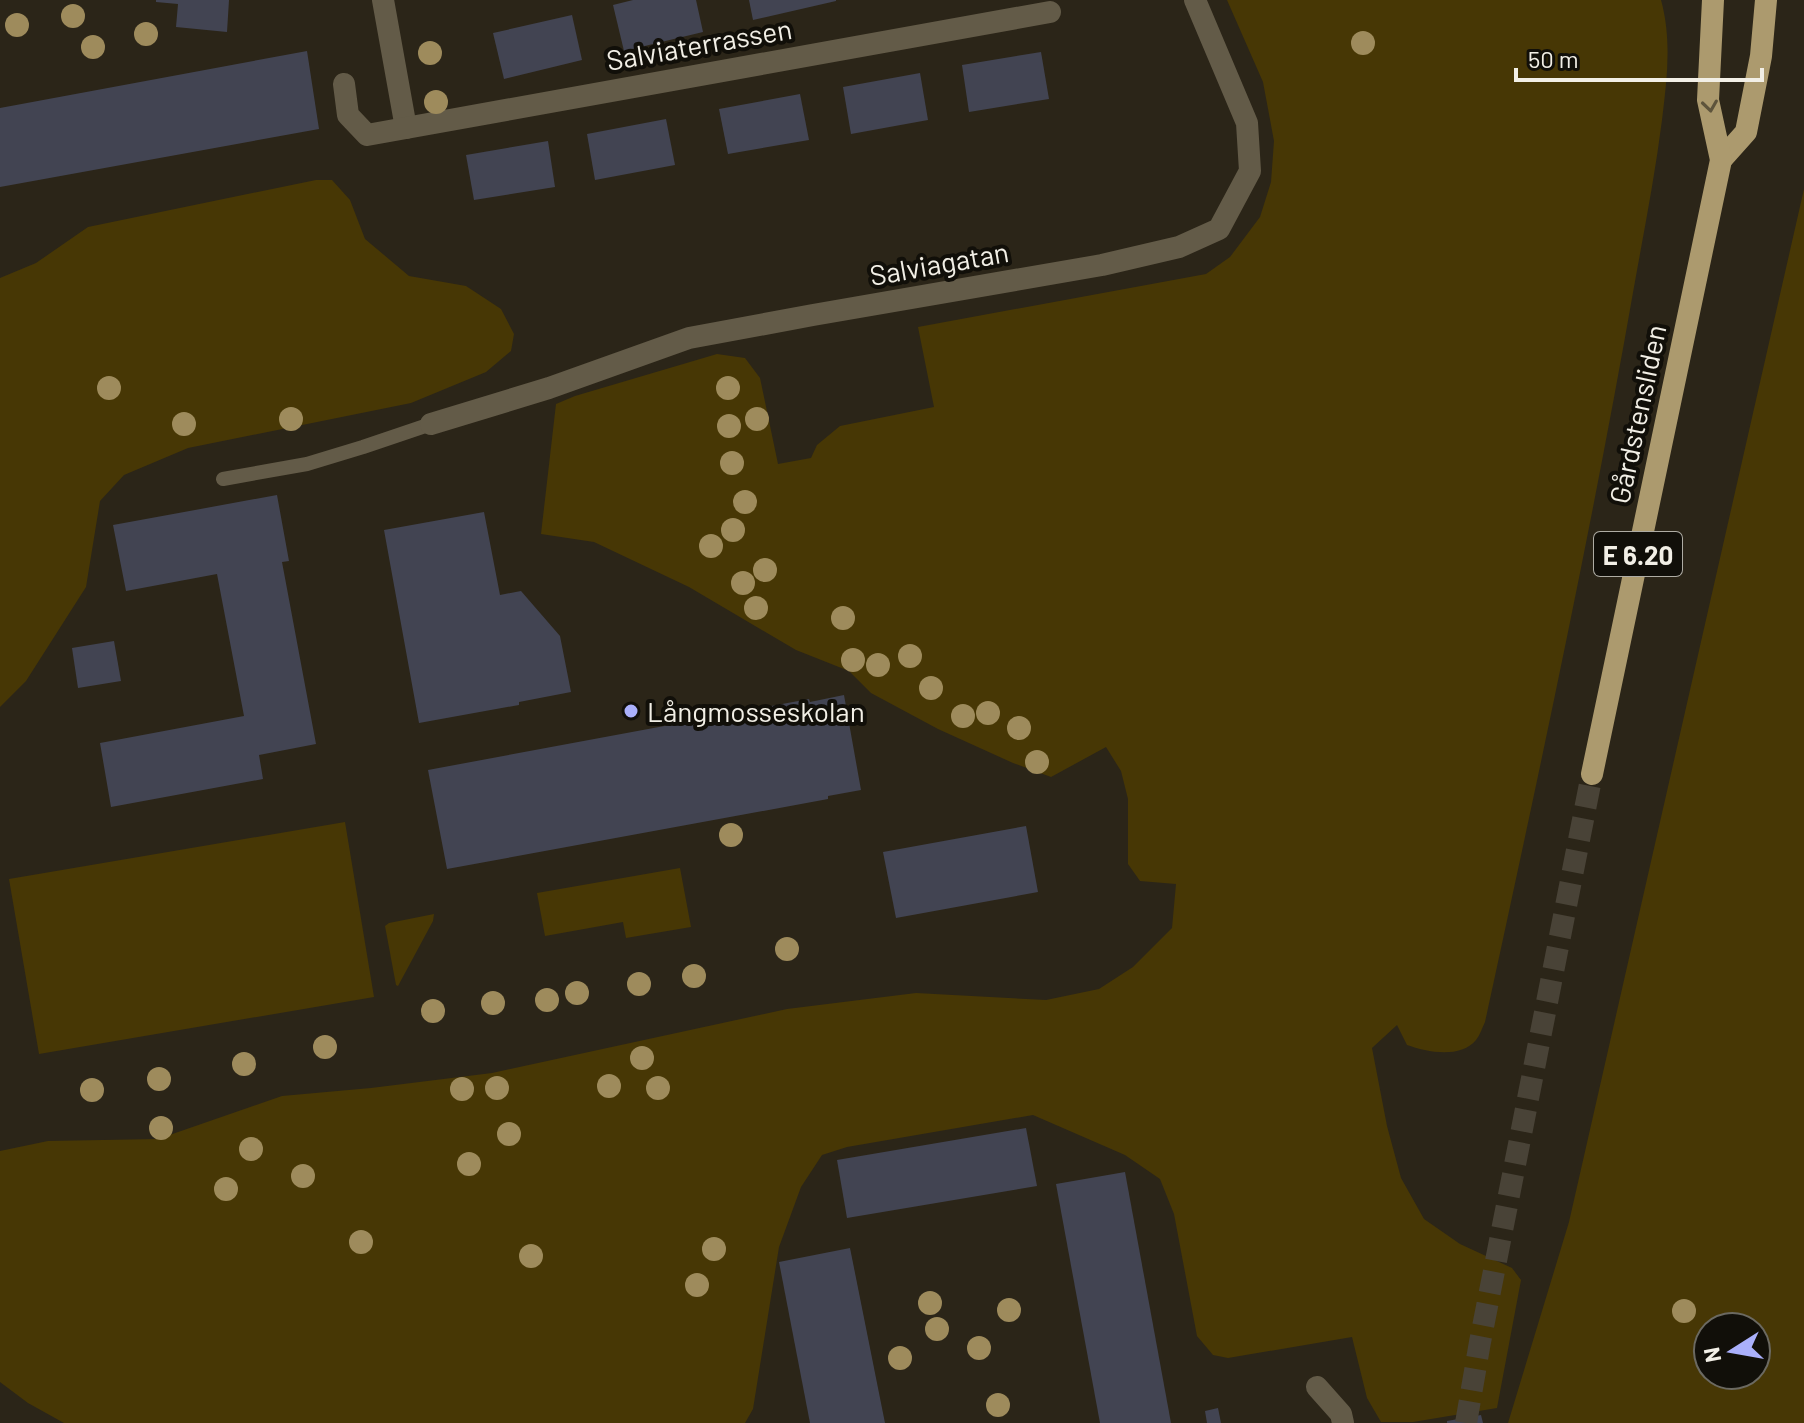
<svg xmlns="http://www.w3.org/2000/svg" width="1804" height="1423" font-family="Barlow,sans-serif">
	<style>
		.green { fill: #473705; fill-rule: evenodd }
		.building { fill: #424452 }
		.lines { fill: none; stroke-linecap: round; stroke-linejoin: round }
		.trunk-tunnel { stroke: #494337; stroke-width: 22; stroke-dasharray: 22 11; stroke-linecap: butt }
		.service { stroke: #635b48; stroke-width: 14 }
		.minor { stroke: #635b48; stroke-width: 22 }
		.trunk { stroke: #ac9a6e; stroke-width: 22 }
		.tree { fill: #9e8b5c }
		.oneway { stroke: #5e543c }
		.poi-dot { fill: #aab0fb; stroke: #110f09; stroke-width: 3 }
		.labels { text-anchor: middle; dominant-baseline: central; stroke-width: 8; stroke-linejoin: round; paint-order: stroke }
		.shield { fill: #110f09; stroke: #aeaca4; stroke-width: 2 }
		.shield-label { font-size: 26px; font-weight: bold; fill: #f2efe6 }
		.street-label { font-size: 28px; fill: #f2efe6; stroke: #110f09 }
		.poi-label { font-size: 28px; fill: #f2efe6; stroke: #110f09; text-anchor: start }
	</style>
	<rect width="100%" height="100%" fill="#2b2518"/>
	<!-- green -->
	<g class="green">
		<path d="M1227 0H1661C1672 40 1667 79 1662 120 1655 176 1644 231 1634 287 1591 533 1538 778 1485 1022 1482 1028 1480 1035 1476 1040 1460 1059 1427 1052 1407 1045L1397 1025 1372 1048 1387 1126 1401 1178 1424 1219 1460 1244 1512 1268 1521 1280 1497 1408 1413 1422H1381L1367 1398 1352 1337 1228 1358 1213 1355 1197 1336 1174 1214 1160 1179 1125 1155 1033 1115 847 1147 822 1155 801 1187 779 1247 753 1409 745 1423H64L28 1403 0 1382V1151L48 1141 158 1139 282 1096 371 1088 492 1073 787 1009 916 993 1046 1000 1099 989 1133 967 1172 928 1176 884 1140 881 1128 864V799L1121 771 1106 747 1051 777 1013 763 938 729 871 693 849 671 796 650 689 587 594 542 541 534 556 404 575 396 717 354 745 358 760 378 778 464 811 458 817 445 840 426 934 407 918 327 1206 274 1230 257 1260 217 1271 182 1274 141 1263 82Z"/>
		<polygon points="316,180 332,180 350,200 365,239 409,276 466,286 501,309 514,334 511,351 486,372 411,403 188,448 124,475 100,501 86,587 26,681 0,707 0,278 36,263 88,227"/>
		<path d="M1804 189V1423H1508L1569 1222ZM1708 1327H1756V1375H1708Z"/>
		<polygon points="345,822 374,997 39,1054 9,879"/>
		<polygon points="680,868 691,927 626,938 623,922 545,936 537,893"/>
		<polygon points="434,914 433,921 398,986 396,985 385,926 389,923"/>
	</g>
	<!-- building -->
	<g class="building">
		<polygon points="156,0 229,0 227,32 176,27 178,4 156,2"/>
		<polygon points="633,0 696,0 703,32 624,51 613,5"/>
		<polygon points="749,0 836,0 836,1 753,20"/>
		<polygon points="572,15 582,60 504,79 493,33"/>
		<polygon points="307,51 319,129 0,187 0,108"/>
		<polygon points="1041,52 1049,99 969,112 962,65"/>
		<polygon points="920,73 928,120 851,134 843,87"/>
		<polygon points="800,94 809,140 728,154 719,109"/>
		<polygon points="666,119 675,165 595,180 587,134"/>
		<polygon points="548,141 555,187 474,200 466,155"/>
		<polygon points="277,495 289,561 282,562 316,744 259,755 263,779 111,807 100,743 244,716 217,574 126,591 113,525"/>
		<polygon points="484,512 500,595 521,591 560,636 571,692 519,702 519,705 419,723 384,530"/>
		<polygon points="114,641 121,681 78,688 72,648"/>
		<polygon points="844,695 861,790 828,796 828,799 447,869 428,770 809,699 810,702"/>
		<polygon points="1026,826 1038,892 896,918 883,852"/>
		<polygon points="1026,1128 1037,1186 847,1218 837,1160"/>
		<polygon points="1125,1172 1171,1423 1100,1423 1056,1184"/>
		<polygon points="850,1248 885,1423 810,1423 779,1262"/>
		<polygon points="1218,1408 1221,1423 1207,1423 1205,1411"/>
		<polygon points="1481,1415 1483,1423 1447,1423 1447,1421"/>
	</g>
	<g class="lines">
		<!-- trunk-tunnel -->
		<polyline class="trunk-tunnel" points="1466,1423 1480,1342 1592,774"/>
		<!-- service -->
		<polyline class="service" points="223,479 307,464 363,447 431,424"/>
		<!-- minor -->
		<g class="minor">
			<polyline points="383,0 406,128"/>
			<polyline points="344,84 348,115 367,135 1050,12"/>
			<polyline points="431,424 549,388 689,338 813,315 1102,265 1179,247 1219,229 1250,171 1247,123 1195,0"/>
			<polyline points="1317,1387 1341,1414 1343,1423"/>
		</g>
		<!-- trunk -->
		<g class="trunk">
			<polyline points="1721,160 1746,132 1761,56 1766,0"/>
			<polyline points="1592,774 1721,160 1708,100 1713,0"/>
		</g>
	</g>
	<!-- trees -->
	<g class="tree">
		<circle cx="73" cy="16" r="12"/>
		<circle cx="17" cy="25" r="12"/>
		<circle cx="146" cy="34" r="12"/>
		<circle cx="1363" cy="43" r="12"/>
		<circle cx="93" cy="47" r="12"/>
		<circle cx="430" cy="53" r="12"/>
		<circle cx="436" cy="102" r="12"/>
		<circle cx="109" cy="388" r="12"/>
		<circle cx="728" cy="388" r="12"/>
		<circle cx="291" cy="419" r="12"/>
		<circle cx="757" cy="419" r="12"/>
		<circle cx="184" cy="424" r="12"/>
		<circle cx="729" cy="426" r="12"/>
		<circle cx="732" cy="463" r="12"/>
		<circle cx="745" cy="502" r="12"/>
		<circle cx="733" cy="530" r="12"/>
		<circle cx="711" cy="546" r="12"/>
		<circle cx="765" cy="570" r="12"/>
		<circle cx="743" cy="583" r="12"/>
		<circle cx="756" cy="608" r="12"/>
		<circle cx="843" cy="618" r="12"/>
		<circle cx="910" cy="656" r="12"/>
		<circle cx="853" cy="660" r="12"/>
		<circle cx="878" cy="665" r="12"/>
		<circle cx="931" cy="688" r="12"/>
		<circle cx="988" cy="713" r="12"/>
		<circle cx="963" cy="716" r="12"/>
		<circle cx="1019" cy="728" r="12"/>
		<circle cx="1037" cy="762" r="12"/>
		<circle cx="731" cy="835" r="12"/>
		<circle cx="787" cy="949" r="12"/>
		<circle cx="694" cy="976" r="12"/>
		<circle cx="639" cy="984" r="12"/>
		<circle cx="577" cy="993" r="12"/>
		<circle cx="547" cy="1000" r="12"/>
		<circle cx="493" cy="1003" r="12"/>
		<circle cx="433" cy="1011" r="12"/>
		<circle cx="325" cy="1047" r="12"/>
		<circle cx="642" cy="1058" r="12"/>
		<circle cx="244" cy="1064" r="12"/>
		<circle cx="159" cy="1079" r="12"/>
		<circle cx="609" cy="1086" r="12"/>
		<circle cx="497" cy="1088" r="12"/>
		<circle cx="658" cy="1088" r="12"/>
		<circle cx="462" cy="1089" r="12"/>
		<circle cx="92" cy="1090" r="12"/>
		<circle cx="161" cy="1128" r="12"/>
		<circle cx="509" cy="1134" r="12"/>
		<circle cx="251" cy="1149" r="12"/>
		<circle cx="469" cy="1164" r="12"/>
		<circle cx="303" cy="1176" r="12"/>
		<circle cx="226" cy="1189" r="12"/>
		<circle cx="361" cy="1242" r="12"/>
		<circle cx="714" cy="1249" r="12"/>
		<circle cx="531" cy="1256" r="12"/>
		<circle cx="697" cy="1285" r="12"/>
		<circle cx="930" cy="1303" r="12"/>
		<circle cx="1009" cy="1310" r="12"/>
		<circle cx="1684" cy="1311" r="12"/>
		<circle cx="937" cy="1329" r="12"/>
		<circle cx="979" cy="1348" r="12"/>
		<circle cx="900" cy="1358" r="12"/>
		<circle cx="998" cy="1405" r="12"/>
	</g>
	<!-- one-way arrows -->
	<defs><path id="oneway-chevron" d="M-2-3.5L2.5 0L-2 3.5" fill="none" stroke-width="1.6" stroke-linecap="round" stroke-linejoin="round" transform="scale(2)"/></defs>
	<use class="oneway" href="#oneway-chevron" transform="translate(1710 106) rotate(82)"/>
	<!-- markers -->
	<circle class="poi-dot" cx="631" cy="711" r="8"/>
	<g class="labels">
		<!-- shield labels -->
		<rect class="shield" x="1594" y="532" width="88" height="44" rx="6"/>
		<g class="shield-label">
			<text x="1638" y="554">E 6.20</text>
		</g>
		<!-- street labels -->
		<g class="street-label">
			<text transform="translate(699 44) rotate(-10)">Salviaterrassen</text>
			<text transform="translate(939 263) rotate(-10)">Salviagatan</text>
			<text transform="translate(1637 414) rotate(-78)">Gårdstensliden</text>
		</g>
		<!-- poi labels -->
		<g class="poi-label">
			<text x="647" y="711">Långmosseskolan</text>
		</g>
	</g>
	<!-- north arrow -->
	<g transform="translate(1732 1351) rotate(259)"><circle r="38" fill="#110f09" stroke="#6b6961" stroke-width="2"/>
	<path d="M0-6L14 30L0 20L-14 30Z" fill="#aab0fb"/>
	<text y="-12" font-size="22" font-weight="bold" text-anchor="middle" fill="#f2efe6">N</text>
	</g>
	<!-- scale -->
	<path d="M1516 68v12h246v-12" fill="none" stroke="#f2efe6" stroke-width="4"/>
	<text x="1528" y="68" font-size="24" fill="#f2efe6" stroke="#110f09" stroke-width="6" paint-order="stroke">50 m</text>
</svg>
